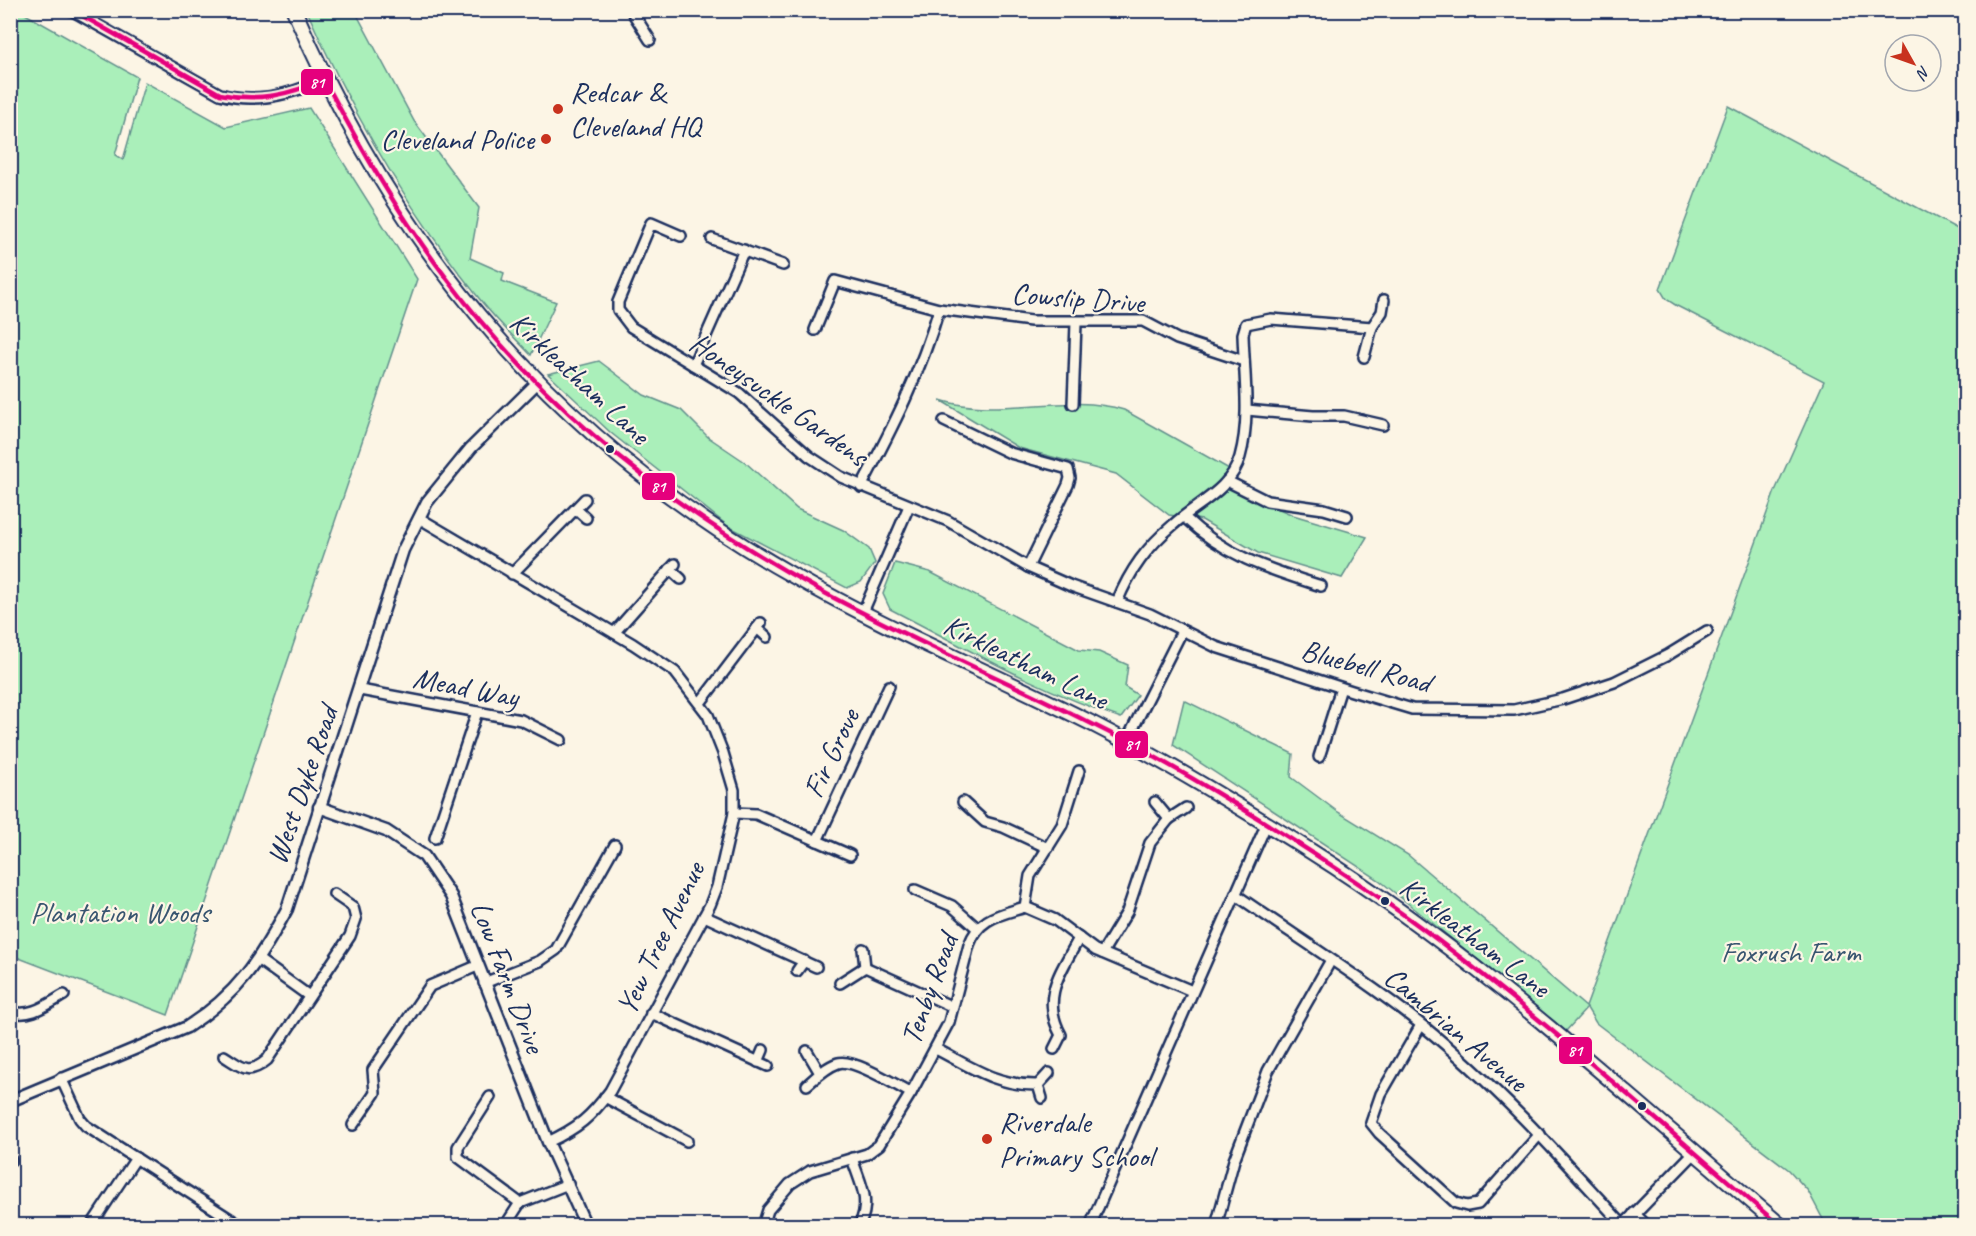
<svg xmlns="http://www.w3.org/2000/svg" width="1976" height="1236" font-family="Caveat,sans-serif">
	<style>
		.green { fill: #aaefba; stroke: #628f8c; stroke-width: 1.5 }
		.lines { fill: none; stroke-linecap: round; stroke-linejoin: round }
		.minor-casing { stroke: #1b2f5e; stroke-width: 14 }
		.tertiary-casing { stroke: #1b2f5e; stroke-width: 15 }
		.primary-casing { stroke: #1b2f5e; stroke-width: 18 }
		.minor { stroke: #fcf5e5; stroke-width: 9 }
		.tertiary { stroke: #fcf5e5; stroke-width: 10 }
		.primary { stroke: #fcf5e5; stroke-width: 14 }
		.bus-1-casing { stroke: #fcf5e5; stroke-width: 9 }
		.bus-1 { stroke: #e5007d; stroke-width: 4.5 }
		.poi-dot { fill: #c8321e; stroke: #fcf5e5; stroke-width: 2 }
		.bus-dot { fill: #1b2f5e; stroke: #fcf5e5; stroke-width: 2 }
		.labels { text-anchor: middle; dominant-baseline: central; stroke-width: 4.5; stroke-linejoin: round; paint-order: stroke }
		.poi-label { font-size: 30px; fill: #1b2f5e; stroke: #fcf5e5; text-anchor: start }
		.street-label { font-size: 30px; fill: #1b2f5e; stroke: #fcf5e5 }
		.park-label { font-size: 30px; fill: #385570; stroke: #fcf5e5 }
		.line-badge { stroke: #fcf5e5; stroke-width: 2 }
		.badge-label { font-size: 16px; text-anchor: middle; font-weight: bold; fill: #fff }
	</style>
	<rect width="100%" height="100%" fill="#fcf5e5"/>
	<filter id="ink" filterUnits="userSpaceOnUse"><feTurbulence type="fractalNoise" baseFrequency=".0167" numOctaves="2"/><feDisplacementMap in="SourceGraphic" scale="12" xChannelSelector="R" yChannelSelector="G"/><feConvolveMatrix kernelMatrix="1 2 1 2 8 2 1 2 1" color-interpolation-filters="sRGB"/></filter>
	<g filter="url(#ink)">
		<!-- green -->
		<g class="green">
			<polygon points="10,11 20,11 137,77 115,155 123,160 145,82 226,127 309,108 417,279 168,1015 11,955"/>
			<path d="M307 11H355L414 121 479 208 470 258 504 273 502 281 556 302 531 355C513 336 494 318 478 297 408 210 352 113 307 11Z"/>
			<polygon points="1728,106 1965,233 1965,1225 1826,1225 1808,1191 1789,1170 1596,1023 1587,1008 1566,1031 1379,880 1173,745 1184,700 1293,754 1291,777 1338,812 1408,855 1586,1007 1775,491 1824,381 1677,306 1666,299 1660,289"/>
			<polygon points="599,361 644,395 681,410 708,437 745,462 797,509 843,530 869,549 875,563 861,582 847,588 728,526 611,433 548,374"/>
			<path d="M940 400C999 419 1065 392 1124 410L1231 470 1220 483 1293 515 1367 537 1342 578 1258 553 1202 520 1169 515 1116 474 1019 448Z"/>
			<path d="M895 563 930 572 1079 650 1099 652 1128 665 1125 687 1138 695 1121 718C1040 691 966 648 890 609L883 594Z"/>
		</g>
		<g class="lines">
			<defs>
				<g id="minor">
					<path d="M71 10 220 94C256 104 291 95 324 79"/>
					<polyline points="631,10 650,40"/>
					<polyline points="681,236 651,223 618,302 618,310 631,327 739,393 809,456 841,477 948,521 1028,567 1071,586 1150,614 1216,647 1352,691 1412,709 1514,710 1563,699 1614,682 1668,655 1707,631"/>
					<polyline points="712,239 783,265"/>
					<polyline points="815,330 835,281 939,309 1031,321 1143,321 1177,339 1244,361"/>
					<polyline points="1364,357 1372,327 1382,312 1384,300"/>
					<polyline points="693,365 744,250"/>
					<polyline points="1073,404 1076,323"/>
					<polyline points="1247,410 1313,416 1344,416 1383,425"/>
					<polyline points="944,421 1010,453 1068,469 1070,478 1068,485 1028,567"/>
					<polyline points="1227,481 1267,501 1324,509 1347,516"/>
					<path d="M861 487C892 429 921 372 939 309"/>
					<polyline points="576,509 586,518"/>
					<path d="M1184 517C1225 556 1268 569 1321 586"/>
					<path d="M419 518 633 644 675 672 708 715 723 753 734 790V813L717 887 710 905 610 1091C591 1117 578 1128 548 1142"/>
					<polyline points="670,569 681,579"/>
					<polyline points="512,574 585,499"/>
					<path d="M1117 602C1130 570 1147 547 1173 525 1196 504 1231 490 1240 457 1251 418 1244 374 1243 334L1246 324 1271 319 1372 327"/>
					<polyline points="863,612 909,506"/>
					<polyline points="757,628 767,637"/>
					<polyline points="614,633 675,564"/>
					<polyline points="360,690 521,720 561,740"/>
					<polyline points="700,703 761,623"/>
					<polyline points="1126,742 1182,631"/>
					<polyline points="1319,757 1341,688"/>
					<polyline points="963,802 985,822 1003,827 1048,848"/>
					<polyline points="1155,802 1169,819 1186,808"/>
					<polyline points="734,813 756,814 850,855"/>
					<polyline points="435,838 477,712"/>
					<polyline points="817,841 889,686"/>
					<polyline points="915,890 952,906 977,928"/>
					<path d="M1236 895C1298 938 1364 979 1423 1026 1497 1086 1560 1156 1623 1225"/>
					<polyline points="1025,907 1030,876 1062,825 1079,771"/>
					<polyline points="704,916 816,967"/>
					<polyline points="863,949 865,967"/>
					<polyline points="1102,953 1127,912 1150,843 1169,819"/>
					<polyline points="259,960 309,996"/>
					<polyline points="797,971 804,961"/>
					<polyline points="484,983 540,961 556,950 615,845"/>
					<polyline points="840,983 865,967 953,1007"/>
					<path d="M10 1011C29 1019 48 1004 64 995"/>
					<polyline points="651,1013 768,1066"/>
					<polyline points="1421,1025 1381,1094 1371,1123 1379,1133 1456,1203 1467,1206 1478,1204 1540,1134"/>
					<path d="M936 1049C971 1067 997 1086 1038 1085L1049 1073"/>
					<path d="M1054 1049 1061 1035C1040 997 1061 972 1079 938"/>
					<polyline points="807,1051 820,1073"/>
					<path d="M224 1056C242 1067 248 1076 267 1060L350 936 356 919 353 907 334 894"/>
					<polyline points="758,1062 763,1050"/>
					<polyline points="61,1078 80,1119 86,1126 241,1226"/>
					<path d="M807 1085C816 1077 826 1067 838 1063 853 1058 896 1085 911 1093"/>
					<polyline points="1038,1085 1042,1098"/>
					<polyline points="490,1097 458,1147 458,1157 520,1203"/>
					<polyline points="605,1097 687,1141"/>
					<polyline points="353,1125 375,1093 373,1070 430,986 477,966"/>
					<path d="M852 1158C860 1184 872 1200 859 1226"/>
					<polyline points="10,1160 11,1160"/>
					<polyline points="1634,1213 1647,1226"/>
					<polyline points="91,1226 136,1158"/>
					<polyline points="505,1226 520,1203 568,1184"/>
					<path d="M763 1226 768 1210 790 1184 810 1171 867 1154 879 1145 911 1093 949 1022 969 945C979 917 1000 915 1025 907L1055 920 1095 950 1192 991"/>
					<polyline points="1090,1226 1266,825"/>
					<polyline points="1216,1226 1234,1160 1268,1071 1331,960"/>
				</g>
				<g id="tertiary">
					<polyline points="319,807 386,831 424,856 451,896 548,1142 586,1226"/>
					<path d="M10 1101 187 1027C238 994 259 961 287 909L403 550 427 502 471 448 537 383"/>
					<polyline points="1623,1226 1695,1152"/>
				</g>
				<path id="primary" d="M294 10C399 255 559 443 792 575 888 630 992 673 1091 723 1167 762 1240 807 1312 852 1482 959 1628 1097 1781 1226"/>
			</defs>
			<!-- minor casing -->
			<use href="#minor" class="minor-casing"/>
			<!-- tertiary casing -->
			<use href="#tertiary" class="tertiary-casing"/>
			<!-- primary casing -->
			<use href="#primary" class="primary-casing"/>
			<!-- minor -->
			<use href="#minor" class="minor"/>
			<!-- tertiary -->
			<use href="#tertiary" class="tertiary"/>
			<!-- primary -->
			<use href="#primary" class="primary"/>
			<defs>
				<path id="bus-1" d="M72 10 220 94C257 102 290 95 324 79 361 149 400 217 448 280 546 411 680 514 823 592 909 639 999 677 1086 721 1137 746 1186 774 1235 804 1305 847 1374 891 1439 941 1557 1030 1668 1130 1780 1226"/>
			</defs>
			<!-- bus-1 casing -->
			<use href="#bus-1" class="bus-1-casing"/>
			<!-- bus-1 -->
			<use href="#bus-1" class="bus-1"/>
		</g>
	</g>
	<!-- markers -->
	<g class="poi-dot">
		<circle cx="558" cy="109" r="6"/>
		<circle cx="546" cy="139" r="6"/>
		<circle cx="987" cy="1139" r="6"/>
	</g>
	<g class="bus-dot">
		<circle cx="610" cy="449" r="5"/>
		<circle cx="1385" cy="901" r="5"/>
		<circle cx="1642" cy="1106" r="5"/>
	</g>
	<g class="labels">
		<!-- poi labels -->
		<g class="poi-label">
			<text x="570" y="92">Redcar &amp;<tspan x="570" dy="34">Cleveland HQ</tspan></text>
			<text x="534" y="139" text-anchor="end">Cleveland Police</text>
			<text x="999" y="1122">Riverdale<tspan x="999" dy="34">Primary School</tspan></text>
		</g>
		<!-- street labels -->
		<g class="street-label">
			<text transform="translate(1078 298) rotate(4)">Cowslip Drive</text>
			<text transform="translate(580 378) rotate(43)">Kirkleatham Lane</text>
			<text transform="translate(779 399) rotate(35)">Honeysuckle Gardens</text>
			<text transform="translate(1026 662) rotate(26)">Kirkleatham Lane</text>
			<text transform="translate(1366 666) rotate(15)">Bluebell Road</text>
			<text transform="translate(466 687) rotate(11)">Mead Way</text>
			<text transform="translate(831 753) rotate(-65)">Fir Grove</text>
			<text transform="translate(302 785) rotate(-71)">West Dyke Road</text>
			<text transform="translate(1475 937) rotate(37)">Kirkleatham Lane</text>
			<text transform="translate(660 938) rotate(-64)">Yew Tree Avenue</text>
			<text transform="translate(508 977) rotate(69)">Low Farm Drive</text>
			<text transform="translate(929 989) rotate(-70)">Tenby Road</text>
			<text transform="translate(1456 1029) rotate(40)">Cambrian Avenue</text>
		</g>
		<!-- park labels -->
		<g class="park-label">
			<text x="120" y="912">Plantation Woods</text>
			<text x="1791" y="952">Foxrush Farm</text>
		</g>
	</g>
	<g class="line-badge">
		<rect x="300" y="68" width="34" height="28" rx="6" fill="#e5007d"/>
		<rect x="641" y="472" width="35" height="29" rx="6" fill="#e5007d"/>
		<rect x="1114" y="730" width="35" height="29" rx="6" fill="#e5007d"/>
		<rect x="1558" y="1036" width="35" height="29" rx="6" fill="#e5007d"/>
	</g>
	<g class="badge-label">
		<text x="317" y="88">81</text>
		<text x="658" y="492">81</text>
		<text x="1132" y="750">81</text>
		<text x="1575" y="1056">81</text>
	</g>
	<!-- margin -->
	<rect width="1976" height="1236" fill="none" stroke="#fcf5e5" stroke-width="36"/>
	<rect x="18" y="18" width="1940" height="1200" fill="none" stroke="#1b2f5e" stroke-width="2" filter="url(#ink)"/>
	<!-- north arrow -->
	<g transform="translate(1913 63) rotate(130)"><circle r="28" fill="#fcf5e5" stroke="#a2a6af" stroke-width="1.5"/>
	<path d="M0-4.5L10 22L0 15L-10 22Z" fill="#c8321e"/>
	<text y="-9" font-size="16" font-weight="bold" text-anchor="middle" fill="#1b2f5e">N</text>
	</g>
</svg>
